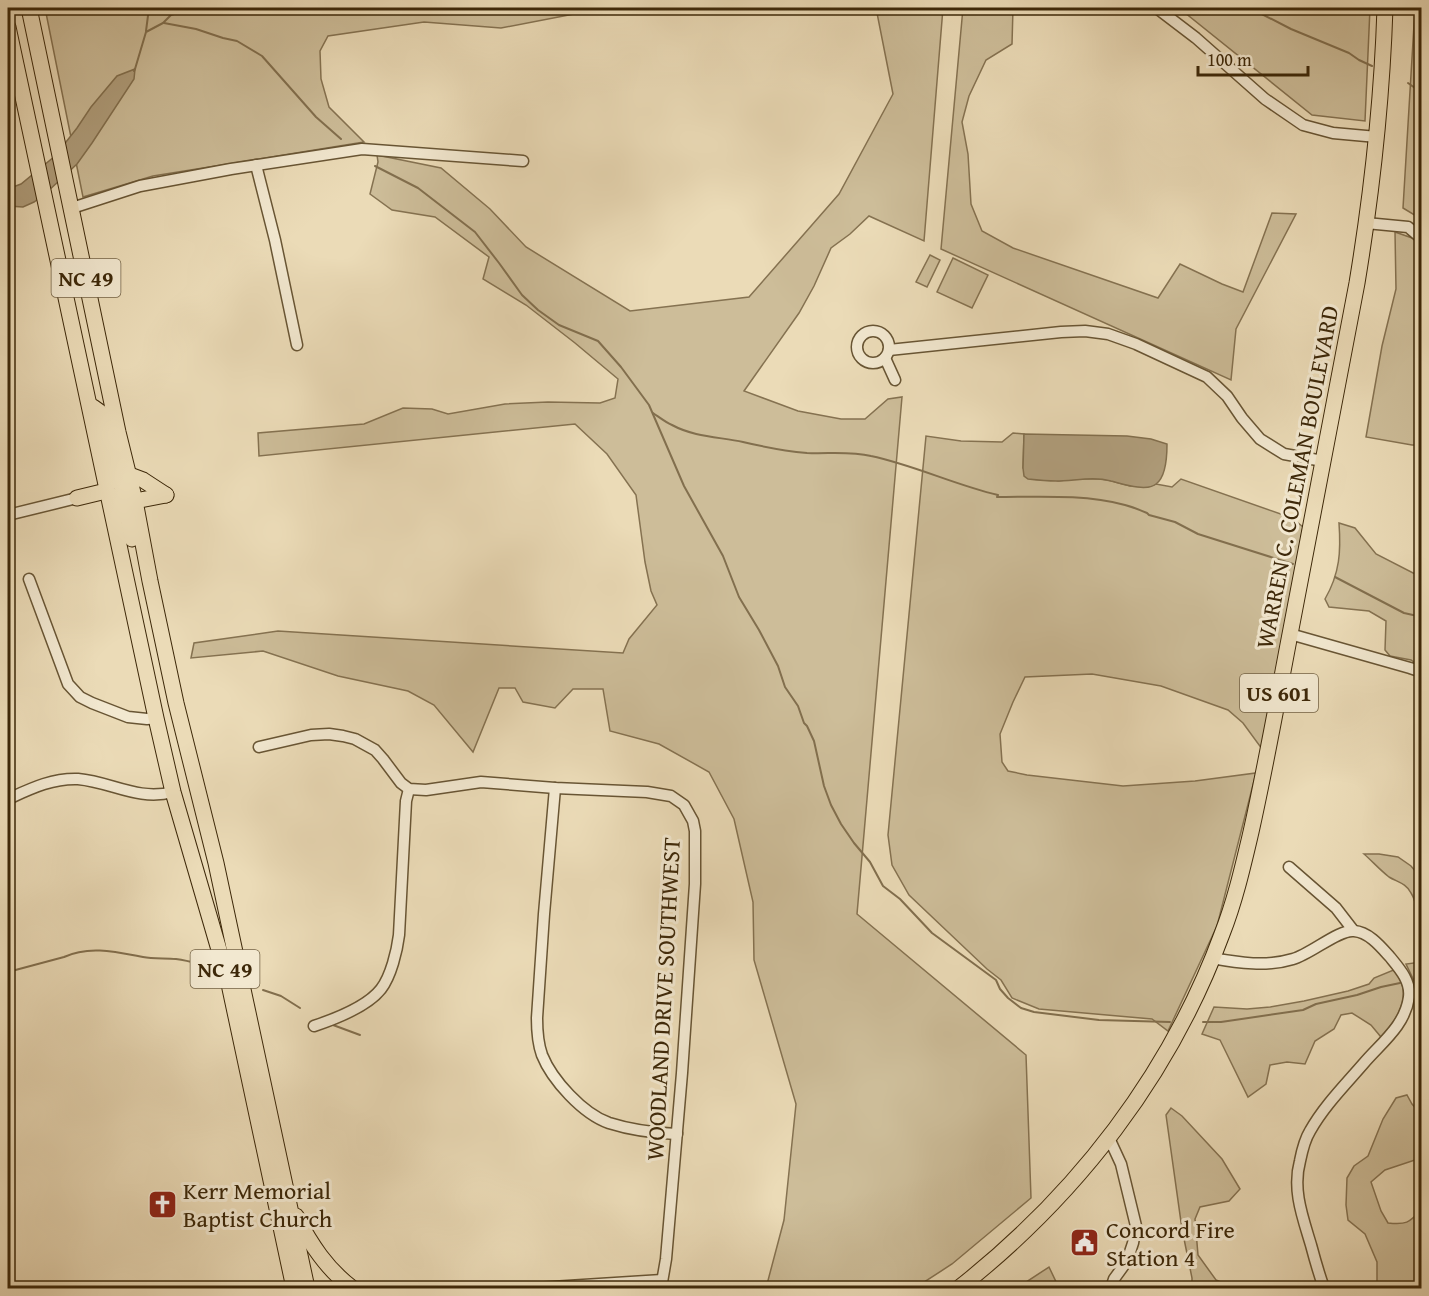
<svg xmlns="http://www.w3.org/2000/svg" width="1429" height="1296" font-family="'Gentium Book Plus',serif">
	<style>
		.green { fill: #cdbd99; stroke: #857251; stroke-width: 1.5 }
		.water { fill: #b09e7c; stroke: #826f4e; stroke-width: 1.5 }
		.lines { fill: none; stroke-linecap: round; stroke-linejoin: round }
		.stream { stroke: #826f4e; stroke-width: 2 }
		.minor-casing { stroke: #685534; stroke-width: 13 }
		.highway-casing { stroke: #3d2809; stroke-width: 17 }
		.minor { stroke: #f2e8d0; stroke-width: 10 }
		.highway { stroke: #ebdbb7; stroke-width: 15 }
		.labels { text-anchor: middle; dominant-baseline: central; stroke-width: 6; stroke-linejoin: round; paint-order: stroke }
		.shield { fill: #f2e8d0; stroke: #736245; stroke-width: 1.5 }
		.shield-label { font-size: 22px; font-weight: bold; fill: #3d2809 }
		.street-label { font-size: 24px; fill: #3d2809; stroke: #f2e8d0 }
		.poi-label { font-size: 24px; fill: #3d2809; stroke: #f2e8d0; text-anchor: start }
	</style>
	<rect width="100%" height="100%" fill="#ebdbb7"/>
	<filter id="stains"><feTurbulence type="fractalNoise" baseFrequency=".00333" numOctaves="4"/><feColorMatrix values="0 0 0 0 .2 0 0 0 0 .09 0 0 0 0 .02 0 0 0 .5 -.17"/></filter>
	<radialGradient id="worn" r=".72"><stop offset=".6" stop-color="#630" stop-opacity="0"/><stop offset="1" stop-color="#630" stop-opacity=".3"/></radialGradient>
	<!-- green -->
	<g class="green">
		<polygon points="45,8 605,8 501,28 424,22 328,36 320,51 321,79 329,107 364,142 153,176 83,197"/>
		<polygon points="876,8 943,8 924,241 869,216 850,234 831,248 814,286 799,313 744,391 798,411 841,419 865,419 888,399 902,397 857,914 1026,1055 1031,1198 952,1264 915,1288 766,1288 784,1220 796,1104 754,960 753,902 734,819 709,772 659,744 610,731 603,689 573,689 555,708 523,702 515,688 499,688 473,752 434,705 408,691 338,676 263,651 191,658 194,643 278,631 623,653 629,639 657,605 651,591 645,562 636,495 607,454 575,424 259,456 258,433 364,424 403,408 432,409 448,414 505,404 548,402 600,403 615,398 618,379 575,343 526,305 483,279 489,257 435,217 392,210 370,194 378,162 377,155 441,168 490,209 526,247 630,311 749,297 839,194 893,94"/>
		<polygon points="963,8 1013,8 1012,44 986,60 969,96 962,122 968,154 971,204 982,231 1013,248 1158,298 1180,264 1222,284 1243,292 1272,213 1296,214 1236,329 1231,380 941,249"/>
		<polygon points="1179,8 1370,8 1365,121 1312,115"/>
		<polygon points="1415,8 1422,8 1421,219 1403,208"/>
		<polygon points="1395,232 1415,239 1421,247 1421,445 1412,445 1366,437 1382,346 1396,289"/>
		<polygon points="930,255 940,260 927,287 916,282"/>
		<polygon points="953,258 988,275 972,308 937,292"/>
		<polygon points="1013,433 1024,434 1023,468 1058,481 1074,479 1098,479 1108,480 1130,486 1148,487 1156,484 1172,487 1181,479 1292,518 1303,527 1262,749 1243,723 1228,710 1161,686 1092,674 1025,677 1013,702 1000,734 1002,762 1008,771 1027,775 1123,786 1195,781 1256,773 1217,926 1168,1031 1152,1019 1039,1009 1012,998 1001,980 987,969 909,895 892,865 888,835 926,436 961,441 1002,442"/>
		<path d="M1339 523 1355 528 1376 554 1415 574H1421V667L1411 660 1390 656 1385 650 1386 621 1369 611 1329 607 1325 599C1340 573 1341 551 1339 523Z"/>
		<path d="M1364 854H1379L1398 857 1411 866 1421 878V924C1417 915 1417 902 1411 893 1406 883 1397 882 1389 877 1380 870 1372 861 1364 854Z"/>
		<polygon points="1421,962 1421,985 1417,987 1406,964"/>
		<path d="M1396 969C1398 975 1402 982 1403 988 1406 1007 1393 1024 1381 1037L1371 1025 1352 1013 1341 1015 1334 1029 1315 1041 1305 1064 1287 1062 1270 1065 1266 1084 1248 1097 1220 1040 1202 1034 1214 1007 1247 1009 1270 1007 1304 1001 1348 991 1369 984 1374 978Z"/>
		<path d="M1407 1095 1412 1104 1421 1114V1158L1385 1170 1371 1182 1381 1211 1388 1223C1406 1225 1409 1223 1421 1210V1288H1377V1262L1365 1234 1348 1220 1346 1205 1347 1178 1354 1166 1368 1156 1383 1119 1396 1098Z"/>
		<polygon points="1171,1108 1182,1116 1222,1159 1240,1189 1229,1201 1200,1207 1195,1219 1198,1255 1216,1280 1235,1288 1192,1288 1192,1278 1182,1229 1166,1115"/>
		<polygon points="1049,1267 1059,1288 1017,1288"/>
	</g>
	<!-- water -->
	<g class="water">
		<polygon points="135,69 134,79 92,143 77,164 45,194 34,202 23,207 8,206 8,187 13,187 21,184 55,156 77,128 91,107 117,76"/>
		<path d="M1024 434 1127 436 1151 439 1167 444C1167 455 1166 477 1156 484 1146 492 1123 484 1111 481 1093 476 1074 481 1056 481 1047 481 1037 480 1028 479L1024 476 1023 468Z"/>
	</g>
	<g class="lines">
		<!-- stream -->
		<g class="stream">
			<polyline points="1250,8 1291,29 1349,53 1359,60 1372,66"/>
			<polyline points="164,23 196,29 223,38 237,41 262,56 316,117 341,139"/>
			<polyline points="146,31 149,8"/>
			<polyline points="134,71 135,69 146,32 163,23 171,15 191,8"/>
			<polyline points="1408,83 1422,93"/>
			<polyline points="375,166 418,188 475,232 499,263 522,295 538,310 559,325 598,341 621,367 649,405 684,486 723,556 739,597 759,630 778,666 785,687 798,706 804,723 807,726 814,741 824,786 831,805 841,824 854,843 870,862 883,886 900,899 932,933 996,980 1000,989 1008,998 1021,1008 1034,1012 1099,1020 1170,1022"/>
			<path d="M653 413C659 417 665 422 672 425 694 437 720 437 743 442 764 447 785 451 807 453 828 454 850 451 871 456 914 465 955 485 998 495L997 497C1039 497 1084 494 1125 505 1133 507 1140 510 1147 513L1149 515 1175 522 1198 534 1293 564"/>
			<polyline points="1335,577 1404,613 1422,617"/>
			<path d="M8 972 64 957C89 945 117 952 143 957 153 959 165 958 176 959 184 960 192 962 199 964"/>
			<polyline points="1412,980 1422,978"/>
			<polyline points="263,990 281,996 300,1008"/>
			<polyline points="1203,1022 1221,1022 1303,1010 1316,1004 1357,995 1381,987 1400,983"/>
			<polyline points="333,1025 360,1035"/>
		</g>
		<defs>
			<g id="minor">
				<polyline points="1154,8 1158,9 1196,38 1265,99 1303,125 1333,133 1377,137"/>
				<polyline points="256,165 275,240 297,345"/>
				<polyline points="72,208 140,186 231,169 362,149 523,161"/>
				<polyline points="1366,223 1408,227 1422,239"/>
				<circle cx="873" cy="347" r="16"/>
				<polyline points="889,350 1061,332 1085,331 1108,334 1136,344 1207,377 1227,396 1242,418 1260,439 1284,454 1323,461"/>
				<polyline points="885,358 895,380"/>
				<polyline points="8,515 77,498"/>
				<polyline points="29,579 68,684 80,697 92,703 128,717 147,719 156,718"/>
				<polyline points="1290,634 1410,668 1422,672"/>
				<polyline points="259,747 311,735 329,734 343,736 355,739 375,750 383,759 401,783 409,789 426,790 481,782 555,788 647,792 671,796 684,805 693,821 695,831 695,884 682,1073 666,1259 661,1288"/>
				<path d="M555 788 544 914 537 1018C537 1030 538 1044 542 1055 552 1080 583 1114 609 1123 631 1130 654 1133 677 1134"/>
				<path d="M8 799C30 789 52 778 78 779 112 782 137 801 173 792"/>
				<polyline points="1289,867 1336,908 1353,930"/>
				<path d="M1212 958C1239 963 1267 967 1293 959 1311 954 1339 929 1354 931 1369 932 1381 947 1390 957 1399 968 1411 981 1409 997 1405 1026 1381 1043 1364 1063 1345 1085 1324 1106 1310 1131 1305 1139 1302 1151 1300 1161 1292 1190 1303 1218 1311 1245 1315 1260 1319 1274 1324 1288"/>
				<path d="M314 1026C335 1019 367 1007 381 989 391 976 397 951 399 935L406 801 409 789"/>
				<polyline points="1109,1138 1121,1164 1136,1226 1133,1243 1127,1261 1114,1279 1111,1288"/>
				<polyline points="536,1288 662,1280"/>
			</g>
			<g id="highway">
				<polyline points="29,8 118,432 135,501 150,581 176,703 216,863 235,952 307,1288"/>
				<polyline points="8,27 156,718 173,792 229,984 294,1288"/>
				<polyline points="93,407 100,412 120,484 125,491 135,501 166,495"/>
				<polyline points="127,474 143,480 166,495"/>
				<polyline points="77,498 106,491 122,506 128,519 132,539"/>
				<path d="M296 1216C311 1245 327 1269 352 1288"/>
				<path d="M959 1288C1077 1195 1170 1075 1222 934 1235 901 1243 866 1251 832 1266 765 1278 697 1291 629 1313 514 1335 398 1357 283 1372 192 1382 100 1385 8"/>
			</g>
		</defs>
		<!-- minor casing -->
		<use href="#minor" class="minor-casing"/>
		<!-- highway casing -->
		<use href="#highway" class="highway-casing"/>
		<!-- minor -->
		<use href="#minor" class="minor"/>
		<!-- highway -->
		<use href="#highway" class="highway"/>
	</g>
	<!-- icons -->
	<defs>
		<symbol id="church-square" viewBox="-11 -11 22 22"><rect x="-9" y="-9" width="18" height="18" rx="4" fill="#8f2418" stroke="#f2e8d0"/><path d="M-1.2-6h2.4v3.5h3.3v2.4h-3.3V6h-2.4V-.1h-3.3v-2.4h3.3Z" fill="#fff"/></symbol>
		<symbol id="civic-square" viewBox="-11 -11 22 22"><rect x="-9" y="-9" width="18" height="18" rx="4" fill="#8f2418" stroke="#f2e8d0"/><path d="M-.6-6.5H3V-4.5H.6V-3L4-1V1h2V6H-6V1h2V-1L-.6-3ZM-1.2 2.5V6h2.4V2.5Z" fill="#fff"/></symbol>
	</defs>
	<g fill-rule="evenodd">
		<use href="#church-square" x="146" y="1188" width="33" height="33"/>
		<use href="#civic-square" x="1068" y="1226" width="33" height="33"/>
	</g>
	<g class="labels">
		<!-- shield labels -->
		<g class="shield">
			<rect x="51.5" y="259" width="69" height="38" rx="4.5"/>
			<rect x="1240" y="674" width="78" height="38" rx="4.5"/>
			<rect x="190.5" y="950" width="69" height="38" rx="4.5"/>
		</g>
		<g class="shield-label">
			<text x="86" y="278">NC 49</text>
			<text x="1279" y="693">US 601</text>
			<text x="225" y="969">NC 49</text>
		</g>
		<!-- street labels -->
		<g class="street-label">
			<text transform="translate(1297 477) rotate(-79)">WARREN C. COLEMAN BOULEVARD</text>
			<text transform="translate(663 999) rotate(-87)">WOODLAND DRIVE SOUTHWEST</text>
		</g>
		<!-- poi labels -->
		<g class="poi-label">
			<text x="183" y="1190">Kerr Memorial<tspan x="183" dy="28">Baptist Church</tspan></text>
			<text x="1106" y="1229">Concord Fire<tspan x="1106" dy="28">Station 4</tspan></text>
		</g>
	</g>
	<!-- margin -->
	<rect width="1429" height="1296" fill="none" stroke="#ebdbb7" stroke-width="30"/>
	<rect x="9" y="9" width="1411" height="1278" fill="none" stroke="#3d2809" stroke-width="3"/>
	<rect x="15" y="15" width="1399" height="1266" fill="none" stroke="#3d2809" stroke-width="1.5"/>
	<!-- scale -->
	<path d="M1198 66v9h110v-9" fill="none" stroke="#3d2809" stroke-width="3"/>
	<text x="1207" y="66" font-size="18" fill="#3d2809" stroke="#f2e8d0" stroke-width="4.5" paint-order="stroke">100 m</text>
	<rect width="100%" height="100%" filter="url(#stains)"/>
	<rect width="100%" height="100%" fill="url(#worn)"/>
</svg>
